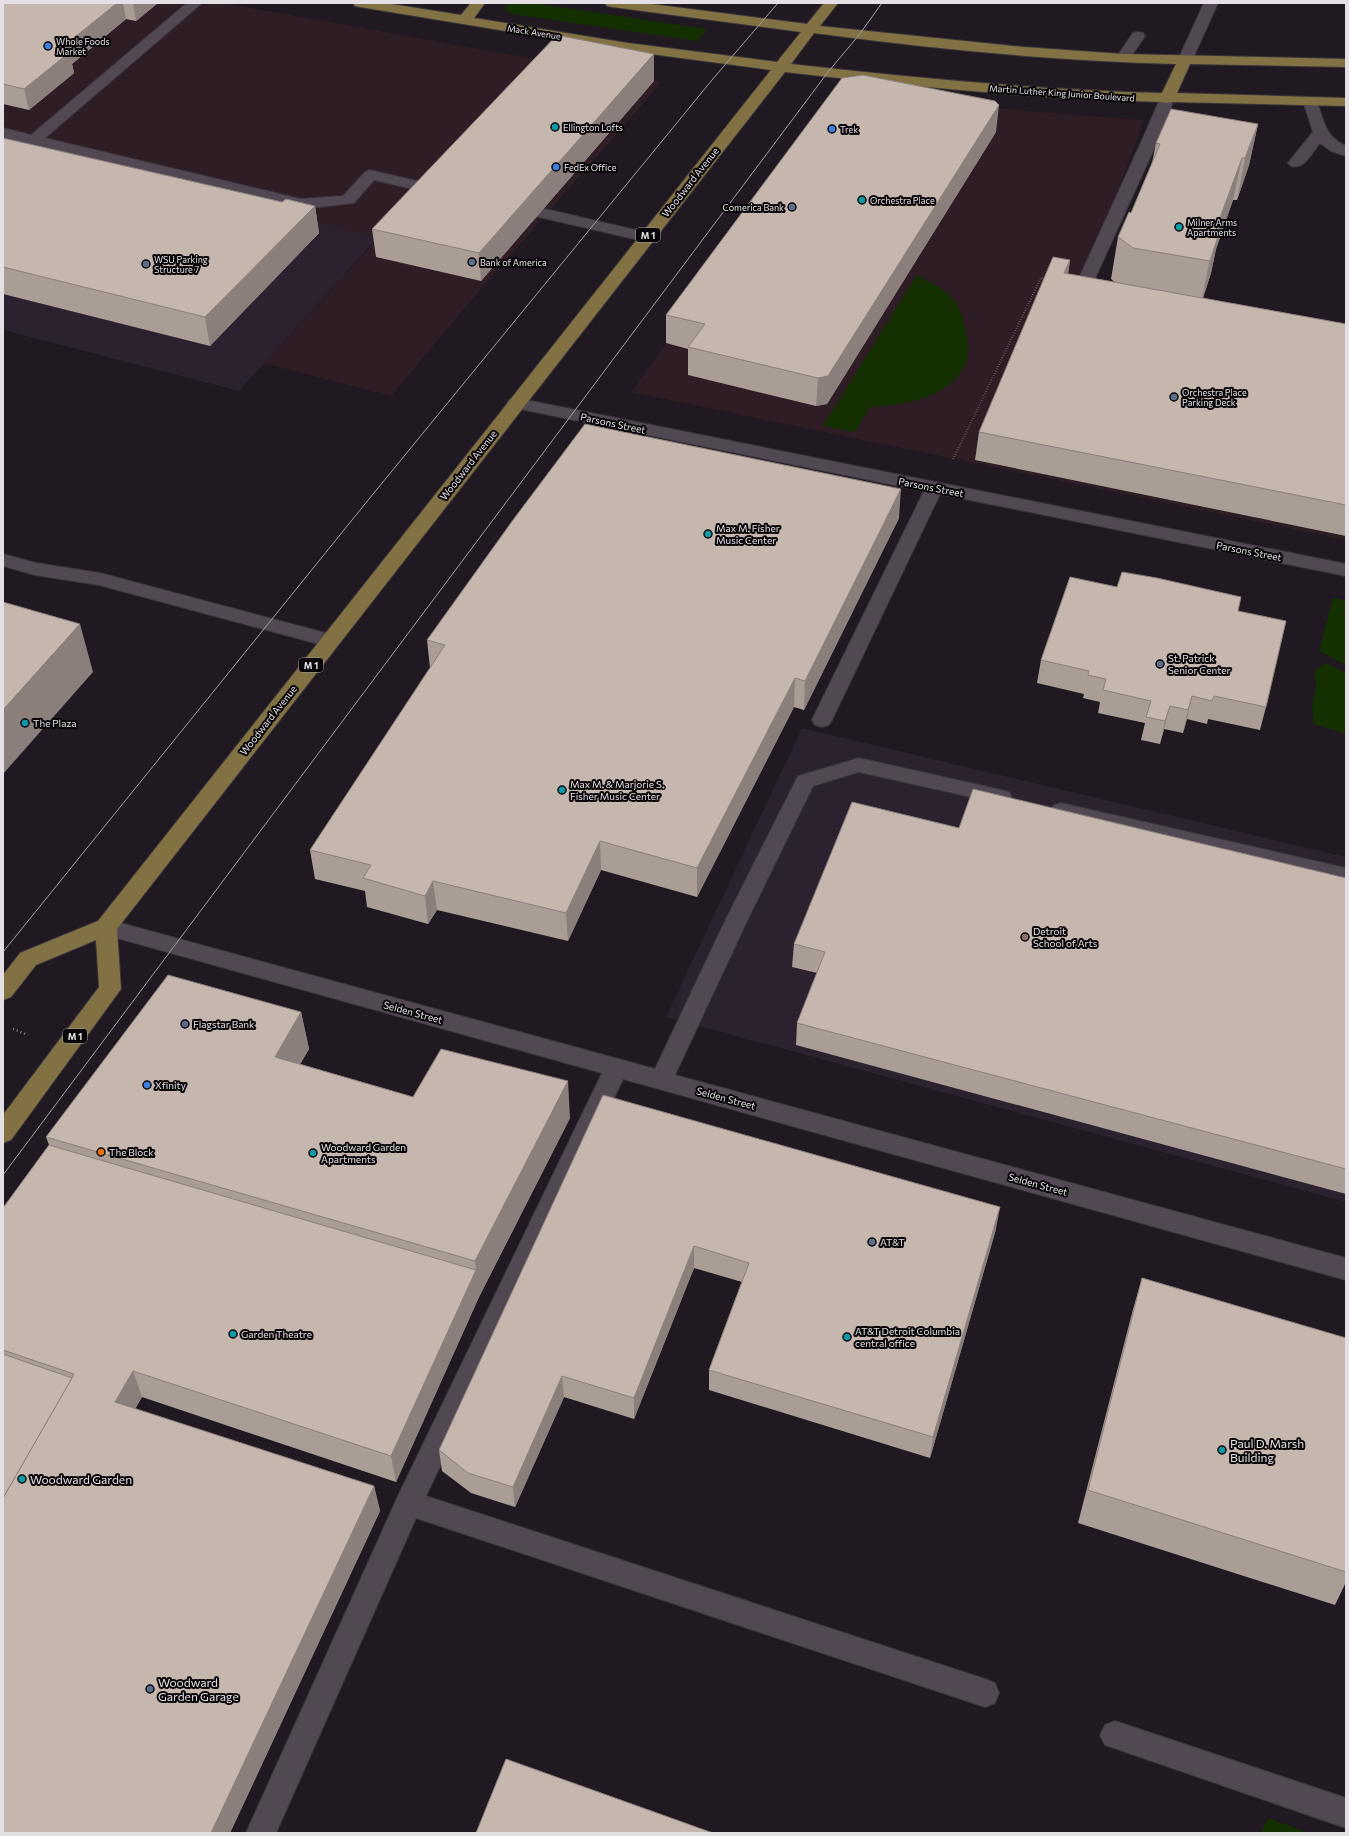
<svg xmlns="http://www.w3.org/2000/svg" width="1349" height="1836" font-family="Commissioner,sans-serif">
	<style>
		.commercial { fill: #2e1d24 }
		.built { fill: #2c212f }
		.green { fill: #142f00 }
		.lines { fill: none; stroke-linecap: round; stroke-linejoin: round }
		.minor-casing { stroke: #3a353b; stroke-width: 2 }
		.major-casing { stroke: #3a353b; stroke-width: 2 }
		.path-far1 { stroke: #827c84; stroke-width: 2; stroke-dasharray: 0.5 2; stroke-linecap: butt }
		.path { stroke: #827c84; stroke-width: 2.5; stroke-dasharray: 1 3; stroke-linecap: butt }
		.minor { fill: #514853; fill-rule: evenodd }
		.major { fill: #827143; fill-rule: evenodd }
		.tram { stroke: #a19ba2; stroke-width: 1 }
		.wall { fill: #a99d96 }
		.shaded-wall { fill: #8a7f7a }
		.building { fill: #c5b6ae; stroke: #8a7f7a }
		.shop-dot { fill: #3f7fe0; stroke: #080609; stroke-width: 1.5 }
		.culture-dot { fill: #0f9aa8; stroke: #080609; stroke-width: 1.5 }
		.service-dot { fill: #5c6f8a; stroke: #080609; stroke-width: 1.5 }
		.education-dot { fill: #8d6e63; stroke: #080609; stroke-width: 1.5 }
		.food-dot { fill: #e8710a; stroke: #080609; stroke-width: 1.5 }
		.labels { text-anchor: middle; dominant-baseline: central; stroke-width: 4; stroke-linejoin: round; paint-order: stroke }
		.far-street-label { font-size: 9px; fill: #e5e0e6; stroke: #080609 }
		.far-poi-label { font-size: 9px; fill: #e5e0e6; stroke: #080609; text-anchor: start }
		.shield { fill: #080609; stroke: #a39fa4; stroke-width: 1 }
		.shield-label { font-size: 9px; font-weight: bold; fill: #e5e0e6 }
		.street-label { font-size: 10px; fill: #e5e0e6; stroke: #080609 }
		.poi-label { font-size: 10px; fill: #e5e0e6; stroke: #080609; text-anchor: start }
		.near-poi-label { font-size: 12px; fill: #e5e0e6; stroke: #080609; text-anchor: start }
	</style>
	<rect width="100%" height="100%" fill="#201922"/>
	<!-- commercial -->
	<g class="commercial">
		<polygon points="3,3 223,3 662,82 474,297 391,396 264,363 378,238 3,148"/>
		<polygon points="847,93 1038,112 1143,120 1138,138 1076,298 1346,346 1346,540 631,392"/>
	</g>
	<!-- built -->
	<g class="built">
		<polygon points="3,148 378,237 239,391 3,330"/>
		<polygon points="802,728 1346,857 1346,1202 666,1017"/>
	</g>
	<!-- green -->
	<g class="green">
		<polygon points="509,3 532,3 707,29 697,41 512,14 504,9"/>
		<path d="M917 275C947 291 959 296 966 332 967 340 969 351 967 359 955 398 904 405 870 407L855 432 823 426Z"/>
		<polygon points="1333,598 1346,600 1346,665 1319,651"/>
		<polygon points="1326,663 1346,673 1346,734 1314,724 1312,706 1316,686 1314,674 1316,669"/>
		<polygon points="1268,1818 1309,1833 1261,1833"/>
	</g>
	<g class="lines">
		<defs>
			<g id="minor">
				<polygon points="187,3 202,3 45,138 301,199 343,196 365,172 370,170 443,187 446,190 443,193 438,195 374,180 354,203 301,209 3,138 3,128 31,135"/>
				<polygon points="1204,3 1218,3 1192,60 1190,63 1180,63 1178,60"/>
				<polygon points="1138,32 1143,33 1145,36 1130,58 1128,61 1118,61 1116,58 1133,33"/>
				<polygon points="1167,95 1172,96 1174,99 1159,138 1091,287 1089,290 1083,292 1077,290 1075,287 1143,138 1160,99 1162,96"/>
				<path d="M1310 97 1315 98 1317 101C1323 120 1326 138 1346 146V156L1331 151 1320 143C1312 152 1305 170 1291 166L1288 163 1313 132 1303 101 1305 98Z"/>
				<polygon points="541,208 653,234 655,237 653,240 647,242 535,216 533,213 535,210"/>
				<polygon points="516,398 1346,564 1346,576 940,494 832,720 829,725 822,727 815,725 812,720 924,491 510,407 507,403 510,399"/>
				<polygon points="3,554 36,563 100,573 337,636 340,641 337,646 330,647 99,585 35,575 3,566"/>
				<polygon points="859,758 1002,790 1009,792 1012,797 1009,802 1002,804 859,772 813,786 748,919 675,1075 1346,1258 1346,1280 623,1079 426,1496 985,1679 995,1683 999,1693 995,1703 985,1707 416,1518 276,1833 246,1833 399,1494 602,1073 106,935 98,933 95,927 98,921 106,919 655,1069 726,919 798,776"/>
				<polygon points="1061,803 1346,868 1346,884 1054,815 1050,810 1054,805"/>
				<polygon points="1115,1721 1346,1798 1346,1828 1105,1745 1100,1735 1105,1725"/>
			</g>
			<path id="major" d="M353 3H385L461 15 471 3H485L474 18 628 43 777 62 801 32 612 7 607 6 605 3H644L807 24 824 3H838L820 26 1024 47 1123 54 1346 59V67L1190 64 1177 93 1346 98V106L1172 102 1167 103 1162 102C1035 99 910 86 785 72L117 929 121 989 11 1140 3 1143V1115L99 987 96 940 36 965 11 997 3 1000V975L20 953 98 921 771 70 628 51 360 7 355 6ZM814 33C934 49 1055 61 1176 64L1162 93C1038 90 914 78 791 64Z"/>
		</defs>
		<!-- minor casing -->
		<use href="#minor" class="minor-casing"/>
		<!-- major casing -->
		<use href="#major" class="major-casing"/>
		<!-- path-far1 -->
		<polyline class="path-far1" points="953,459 1041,278 1047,279"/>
		<!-- path -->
		<polyline class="path" points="13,1029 28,1035"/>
		<!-- minor -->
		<use href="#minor" class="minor"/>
		<!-- major -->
		<use href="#major" class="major"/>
		<!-- tram -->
		<g class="tram">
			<polyline points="3,952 369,499 712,80 778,3"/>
			<polyline points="3,1175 828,72 859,35 882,3"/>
		</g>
	</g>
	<!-- wall -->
	<g class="wall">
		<polygon points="3,3 158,3 136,21 126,19 72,64 74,73 29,110 3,104"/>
		<polygon points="654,81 481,281 376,257 372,229"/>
		<polygon points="1258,124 1249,165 1237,200 1233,200 1216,249 1211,273 1203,298 1346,324 1346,536 975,460 979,432 1070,260 1068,274 1115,282 1111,279 1118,237 1131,213 1152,163 1156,143"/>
		<polygon points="996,132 827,404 816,406 688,375 688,349 666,343 666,315"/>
		<polygon points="3,138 282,202 315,206 319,233 210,346 3,294"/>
		<polygon points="899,518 804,710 794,707 697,897 601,870 568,941 437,910 428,924 367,907 365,891 315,879 310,850 430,668 427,640"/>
		<polygon points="1238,611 1266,707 1260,730 1208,719 1207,724 1187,719 1183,733 1164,729 1160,744 1141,740 1145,723 1098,713 1100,702 1083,698 1084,694 1037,683 1041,660"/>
		<polygon points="959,828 1346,878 1346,1194 796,1045 797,1023 817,973 792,967 794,944"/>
		<polygon points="301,1012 309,1049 300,1064 413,1097 570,1118 479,1297 396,1482 142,1397 135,1409 374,1486 380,1511 230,1833 3,1833 3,1208 49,1145 46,1137"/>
		<polygon points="603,1095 996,1229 930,1458 709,1390 709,1370 742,1282 694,1268 634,1419 564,1397 515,1507 471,1493 442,1471 439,1450"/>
		<polygon points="1142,1278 1346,1338 1346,1582 1335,1605 1078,1523 1132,1313"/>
	</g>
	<!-- shaded-wall -->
	<g class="shaded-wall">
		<polygon points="117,3 123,3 126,19 72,64 74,73 29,110 24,89 59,50"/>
		<polygon points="133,3 158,3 136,21"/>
		<polygon points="654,54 654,81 481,281 479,253"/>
		<polygon points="999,105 996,132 827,404 816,406 818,378"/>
		<polygon points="1258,124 1249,165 1237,200 1245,158"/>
		<polygon points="1242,158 1233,200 1216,249 1211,273 1201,304 1216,229"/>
		<polygon points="315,206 319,233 210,346 205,317"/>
		<polygon points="1070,260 1066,288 1064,273"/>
		<polygon points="901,489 899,518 804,710 805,681"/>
		<polygon points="80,624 93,672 3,774 3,710"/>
		<polygon points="795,678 794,707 697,897 697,868"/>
		<polygon points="1192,696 1187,719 1183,733 1188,710"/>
		<polygon points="1170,706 1164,729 1160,744 1165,721"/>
		<polygon points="600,841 601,870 568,941 566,913"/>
		<polygon points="433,881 437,910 428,924 425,896"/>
		<polygon points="301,1012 309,1049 283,1094 275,1057"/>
		<polygon points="568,1081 570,1118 479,1297 396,1482 391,1456 476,1270 475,1261"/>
		<polygon points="1000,1207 996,1229 930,1458 933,1437"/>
		<polygon points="694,1246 694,1268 634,1419 634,1398"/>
		<polygon points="133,1371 142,1397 124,1428 115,1402"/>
		<polygon points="562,1376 564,1397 515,1507 513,1487"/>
		<polygon points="374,1486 380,1511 230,1833 211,1833"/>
	</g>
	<!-- building -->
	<g class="building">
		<polygon points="3,3 117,3 59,50 70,52 24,89 3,84"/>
		<polygon points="557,35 654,54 479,253 372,229"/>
		<polygon points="863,75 995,101 999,105 828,376 818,378 688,347 705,324 666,315 842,78"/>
		<polygon points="1171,109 1258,124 1245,158 1242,158 1216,229 1220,230 1210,261 1133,248 1118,237 1129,212 1131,213 1160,144 1156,143"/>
		<polygon points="3,138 282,202 286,199 315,206 205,317 3,267"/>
		<polygon points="1053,257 1070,260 1064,273 1346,324 1346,505 979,432"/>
		<polygon points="585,424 901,489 805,681 795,678 697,868 600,841 566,913 433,881 425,896 363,878 371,865 310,850 445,645 427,640 513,520"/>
		<polygon points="1122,572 1157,578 1241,597 1238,611 1286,621 1266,707 1214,696 1212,701 1192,696 1188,710 1170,706 1165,721 1146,717 1151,701 1103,690 1106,679 1088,675 1089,671 1041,660 1070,577 1117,587"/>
		<polygon points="3,602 80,624 3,710"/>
		<polygon points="973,789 1346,878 1346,1169 797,1023 825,952 794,944 852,802 959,828"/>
		<polygon points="168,975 301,1012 275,1057 413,1097 441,1049 568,1081 475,1261 46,1137"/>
		<polygon points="603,1095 1000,1207 933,1437 709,1370 749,1263 694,1246 634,1398 562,1376 513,1487 468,1473 439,1450"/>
		<polygon points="49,1145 476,1270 391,1456 133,1371 115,1402 374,1486 211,1833 3,1833 3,1498 74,1374 3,1350 3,1208"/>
		<polygon points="1142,1278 1346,1338 1346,1572 1088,1490"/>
		<polygon points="3,1354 72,1378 3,1498"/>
		<polygon points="506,1759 713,1833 476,1833"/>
	</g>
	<!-- markers -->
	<g class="shop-dot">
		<circle cx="48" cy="46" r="4"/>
		<circle cx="832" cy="129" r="4"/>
		<circle cx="556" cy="167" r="4"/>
		<circle cx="147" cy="1085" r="4"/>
	</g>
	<g class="culture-dot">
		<circle cx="555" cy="127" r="4"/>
		<circle cx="862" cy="200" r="4"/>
		<circle cx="1179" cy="227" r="4"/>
		<circle cx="708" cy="534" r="4"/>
		<circle cx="25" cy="723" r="4"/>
		<circle cx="562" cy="790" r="4"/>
		<circle cx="313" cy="1153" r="4"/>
		<circle cx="233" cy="1334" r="4"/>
		<circle cx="847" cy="1337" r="4"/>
		<circle cx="1222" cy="1450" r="4"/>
		<circle cx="22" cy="1479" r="4"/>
	</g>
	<g class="service-dot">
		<circle cx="792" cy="207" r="4"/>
		<circle cx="472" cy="262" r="4"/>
		<circle cx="146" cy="264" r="4"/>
		<circle cx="1174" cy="397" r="4"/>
		<circle cx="1160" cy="664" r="4"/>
		<circle cx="185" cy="1024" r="4"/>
		<circle cx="872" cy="1242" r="4"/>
		<circle cx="150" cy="1689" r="4"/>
	</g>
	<circle class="education-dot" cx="1025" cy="937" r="4"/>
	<circle class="food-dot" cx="101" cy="1152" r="4"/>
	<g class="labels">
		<!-- far-street labels -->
		<g class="far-street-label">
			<text transform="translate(534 32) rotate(9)">Mack Avenue</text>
			<text transform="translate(1062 93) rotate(4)">Martin Luther King Junior Boulevard</text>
		</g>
		<!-- far-poi labels -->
		<g class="far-poi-label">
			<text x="56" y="41">Whole Foods<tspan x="56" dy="10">Market</tspan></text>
			<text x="563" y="127">Ellington Lofts</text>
			<text x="840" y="129">Trek</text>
			<text x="564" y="167">FedEx Office</text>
			<text x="870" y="200">Orchestra Place</text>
			<text x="784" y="207" text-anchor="end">Comerica Bank</text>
			<text x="1187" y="222">Milner Arms<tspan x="1187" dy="10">Apartments</tspan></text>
			<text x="154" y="259">WSU Parking<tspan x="154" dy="10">Structure 7</tspan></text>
			<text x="480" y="262">Bank of America</text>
			<text x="1182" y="392">Orchestra Place<tspan x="1182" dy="10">Parking Deck</tspan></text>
		</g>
		<!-- shield labels -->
		<g class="shield">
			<rect x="636" y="228" width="24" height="14" rx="3"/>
			<rect x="299" y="658" width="24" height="14" rx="3"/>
			<rect x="63" y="1029" width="24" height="14" rx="3"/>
		</g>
		<g class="shield-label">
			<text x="648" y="235">M 1</text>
			<text x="311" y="665">M 1</text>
			<text x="75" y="1036">M 1</text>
		</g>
		<!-- street labels -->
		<g class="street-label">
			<text transform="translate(690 182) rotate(-52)">Woodward Avenue</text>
			<text transform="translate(613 423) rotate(12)">Parsons Street</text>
			<text transform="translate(468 465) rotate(-52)">Woodward Avenue</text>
			<text transform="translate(931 487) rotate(11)">Parsons Street</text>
			<text transform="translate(1249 551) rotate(11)">Parsons Street</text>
			<text transform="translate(268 720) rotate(-52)">Woodward Avenue</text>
			<text transform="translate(413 1012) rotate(15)">Selden Street</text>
			<text transform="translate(726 1098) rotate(15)">Selden Street</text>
			<text transform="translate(1038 1184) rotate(15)">Selden Street</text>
		</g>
		<!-- poi labels -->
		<g class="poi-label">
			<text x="716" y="528">Max M. Fisher<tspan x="716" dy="12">Music Center</tspan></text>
			<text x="1168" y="658">St. Patrick<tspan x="1168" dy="12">Senior Center</tspan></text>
			<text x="33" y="723">The Plaza</text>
			<text x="570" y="784">Max M. &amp; Marjorie S.<tspan x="570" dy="12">Fisher Music Center</tspan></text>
			<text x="1033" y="931">Detroit<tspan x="1033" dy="12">School of Arts</tspan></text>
			<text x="193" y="1024">Flagstar Bank</text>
			<text x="155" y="1085">Xfinity</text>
			<text x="321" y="1147">Woodward Garden<tspan x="321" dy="12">Apartments</tspan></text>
			<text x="109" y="1152">The Block</text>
			<text x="880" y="1242">AT&amp;T</text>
			<text x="855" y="1331">AT&amp;T Detroit Columbia<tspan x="855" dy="12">central office</tspan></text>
			<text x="241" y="1334">Garden Theatre</text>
		</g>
		<!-- near-poi labels -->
		<g class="near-poi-label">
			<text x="1230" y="1443">Paul D. Marsh<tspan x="1230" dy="14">Building</tspan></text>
			<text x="30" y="1479">Woodward Garden</text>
			<text x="158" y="1682">Woodward<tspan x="158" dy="14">Garden Garage</tspan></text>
		</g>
	</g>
	<!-- border -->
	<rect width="1349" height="1836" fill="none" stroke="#e5e0e6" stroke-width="8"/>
</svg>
